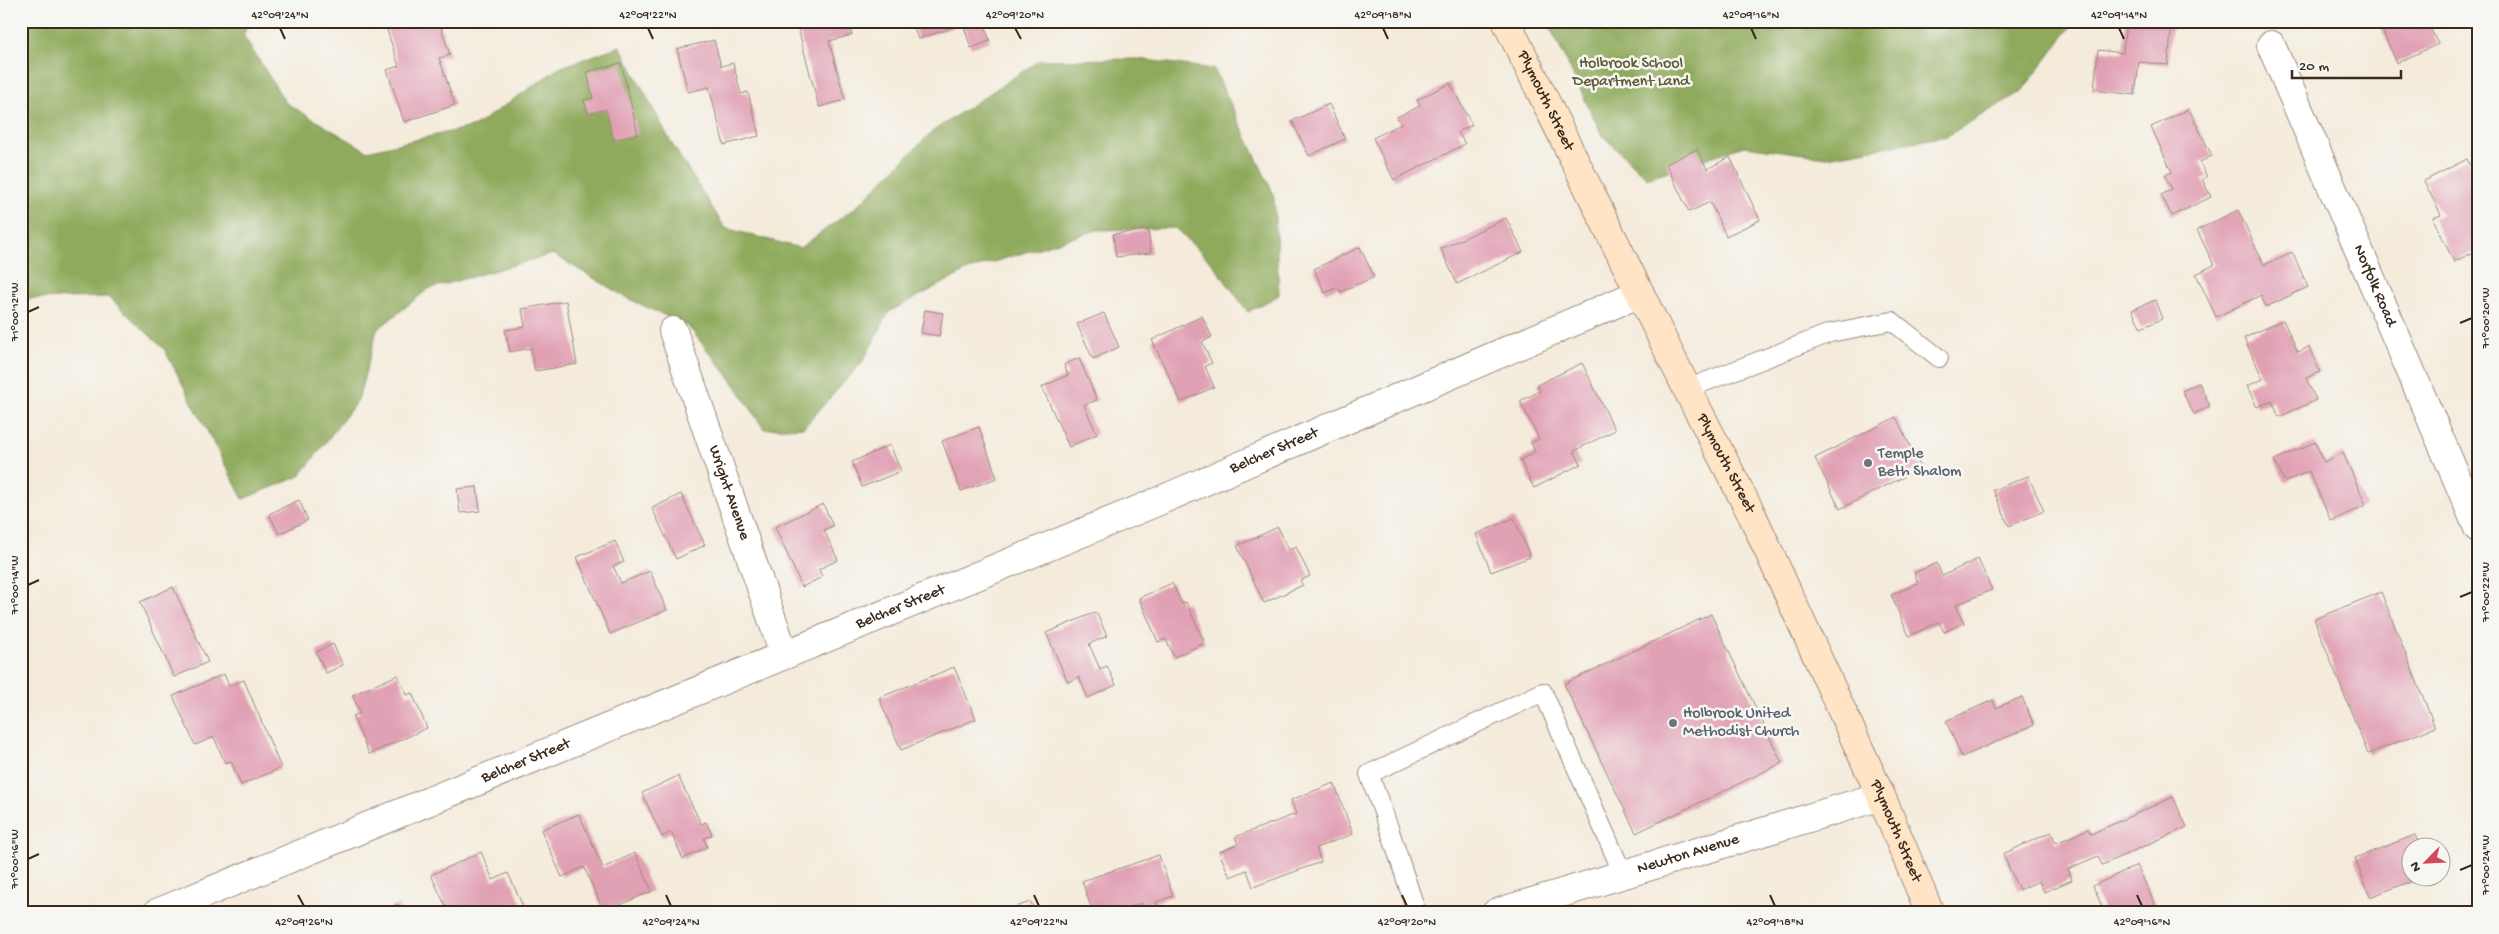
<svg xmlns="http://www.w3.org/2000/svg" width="2499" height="934" font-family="'Gochi Hand',sans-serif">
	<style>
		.forest { fill: #8faa5b; stroke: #656a3c }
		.building { fill: #e1a1b5 }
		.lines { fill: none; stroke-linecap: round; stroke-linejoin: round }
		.lane-casing { stroke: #988a7c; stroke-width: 20 }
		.street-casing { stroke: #988a7c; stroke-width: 30 }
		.secondary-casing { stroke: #988a7c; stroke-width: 30 }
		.lane { stroke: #fff; stroke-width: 18 }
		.street { stroke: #fff; stroke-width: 28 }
		.secondary { stroke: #ffe4c6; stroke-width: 28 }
		.ticks { fill: none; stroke: #3b2a1e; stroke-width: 2 }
		.worship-dot { fill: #6b7280; stroke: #f6f6f2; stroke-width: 2 }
		.labels { text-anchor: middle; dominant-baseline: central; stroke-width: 5; stroke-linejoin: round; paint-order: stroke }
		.park-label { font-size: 16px; fill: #5f5834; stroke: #f6f6f2 }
		.street-label { font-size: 16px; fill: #3b2a1e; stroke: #f6f6f2 }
		.worship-label { font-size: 16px; fill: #5b616d; stroke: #f6f6f2; text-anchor: start }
		.neatline { fill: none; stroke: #3b2a1e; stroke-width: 2 }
		.ticks-label { font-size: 12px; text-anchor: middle; fill: #3b2a1e }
	</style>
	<rect width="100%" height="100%" fill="#f6f6f2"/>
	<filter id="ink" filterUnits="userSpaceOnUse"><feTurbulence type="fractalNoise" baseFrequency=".02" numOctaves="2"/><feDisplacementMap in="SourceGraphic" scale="10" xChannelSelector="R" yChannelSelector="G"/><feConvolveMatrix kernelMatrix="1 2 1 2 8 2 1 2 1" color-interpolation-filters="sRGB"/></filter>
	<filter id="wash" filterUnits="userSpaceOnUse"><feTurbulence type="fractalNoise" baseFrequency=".0096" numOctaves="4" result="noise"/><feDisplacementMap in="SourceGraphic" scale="20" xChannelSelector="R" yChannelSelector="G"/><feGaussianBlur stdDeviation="1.12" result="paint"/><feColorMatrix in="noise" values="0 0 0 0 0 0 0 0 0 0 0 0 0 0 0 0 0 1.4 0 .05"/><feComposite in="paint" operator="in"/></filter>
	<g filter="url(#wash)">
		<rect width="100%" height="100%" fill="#f4ebdb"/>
		<!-- forest -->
		<g class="forest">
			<polygon points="21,21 250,21 243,35 286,103 367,151 475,126 559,68 620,46 672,144 725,228 800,248 856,207 933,131 1040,60 1138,59 1214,69 1274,195 1279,295 1248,312 1212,263 1175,228 1097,230 968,270 889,312 863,361 804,427 764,429 733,382 688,326 627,298 553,254 428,289 377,330 358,400 300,476 243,499 164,349 109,297 21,299"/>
			<polygon points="1547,21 2075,21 2022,91 1947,136 1827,157 1744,146 1647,178 1602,135"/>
		</g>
		<g id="blocks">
			<!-- building -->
			<g class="building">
				<polygon points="384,21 439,21 450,55 439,58 455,105 404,122 387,70 399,66"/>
				<polygon points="796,21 849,21 852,35 829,41 845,100 819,107"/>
				<polygon points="912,21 983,21 990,41 971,48 963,24 918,39"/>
				<polygon points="2126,21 2172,21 2168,65 2139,62 2135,95 2094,90 2098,50 2123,53"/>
				<polygon points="2378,21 2427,21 2438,44 2397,63"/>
				<polygon points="714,40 721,66 733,63 741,94 748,92 759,136 724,145 709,87 688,92 677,49"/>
				<polygon points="621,63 638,134 613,140 606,109 588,114 584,100 593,98 587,72"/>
				<polygon points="1450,83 1472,125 1458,132 1465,144 1394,180 1373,138 1401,124 1397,117 1420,106 1417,100"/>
				<polygon points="1329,104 1345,139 1309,156 1292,121"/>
				<polygon points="2189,109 2212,156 2200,162 2207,177 2202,179 2211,197 2172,216 2161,195 2172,189 2165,175 2172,172 2151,127"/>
				<polygon points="1697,149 1707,169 1730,157 1760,220 1726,236 1710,202 1689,212 1666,164"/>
				<polygon points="2467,159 2478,181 2478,250 2454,262 2433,218 2441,215 2424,181"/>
				<polygon points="2238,210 2264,265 2292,252 2308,287 2266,307 2261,295 2216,317 2196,274 2214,265 2197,230"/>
				<polygon points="1506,218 1523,252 1457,284 1441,249"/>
				<polygon points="1148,230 1151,253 1116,257 1113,234"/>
				<polygon points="1360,247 1374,277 1340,292 1338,287 1325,293 1314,269"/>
				<polygon points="2155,300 2162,319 2141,328 2132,310"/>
				<polygon points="566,301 577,364 535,371 531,348 510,352 505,330 525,327 522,309"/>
				<polygon points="925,310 943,313 939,336 921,333"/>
				<polygon points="1104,313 1119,347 1093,359 1077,324"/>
				<polygon points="1202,316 1212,337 1202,342 1212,363 1205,366 1214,387 1181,402 1152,340"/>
				<polygon points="2283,320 2298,352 2309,347 2320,372 2306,378 2316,400 2279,417 2272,401 2257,407 2247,386 2263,379 2244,338"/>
				<polygon points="1079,358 1097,400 1084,405 1097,434 1069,447 1042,387 1068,375 1064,365"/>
				<polygon points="1582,363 1615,430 1574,451 1581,464 1534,488 1520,460 1535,452 1531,443 1539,439 1520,401 1540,391 1537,385"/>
				<polygon points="2199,383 2210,406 2194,414 2182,391"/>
				<polygon points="1896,417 1921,468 1840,509 1815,458"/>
				<polygon points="979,427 997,478 961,491 942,441"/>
				<polygon points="2315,442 2324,462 2343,453 2366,505 2331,521 2309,471 2285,482 2274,460"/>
				<polygon points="890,445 901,471 862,487 852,462"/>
				<polygon points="2028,476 2044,511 2009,526 1993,490"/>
				<polygon points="477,487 480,511 460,513 457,489"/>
				<polygon points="681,494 705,545 676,559 652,508"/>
				<polygon points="299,500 308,520 279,534 269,514"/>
				<polygon points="823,504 833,526 824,530 838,560 819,569 822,577 802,587 775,527"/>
				<polygon points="1514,518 1530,557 1491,572 1476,534"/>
				<polygon points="1278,527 1289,550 1296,547 1310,576 1300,581 1303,585 1264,603 1237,546"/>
				<polygon points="615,541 624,562 613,566 621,583 650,571 667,610 610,634 577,557"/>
				<polygon points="1978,559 1992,590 1956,605 1964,623 1944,632 1939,622 1909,636 1891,595 1918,583 1914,573 1937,563 1942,576"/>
				<polygon points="1172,583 1182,604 1186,602 1205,643 1174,657 1166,639 1158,642 1139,598"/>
				<polygon points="173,587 208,662 174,677 140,602"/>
				<polygon points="2381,592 2435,727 2368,754 2314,619"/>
				<polygon points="1096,612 1107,636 1089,644 1100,669 1107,666 1116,685 1088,698 1079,677 1068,682 1046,633"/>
				<polygon points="1711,614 1782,763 1636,833 1564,684"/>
				<polygon points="333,644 343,665 326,673 316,652"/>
				<polygon points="954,667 976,719 901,750 879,698"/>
				<polygon points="224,674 229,686 244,680 281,768 241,785 231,761 225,763 214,737 195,745 173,696"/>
				<polygon points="398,675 407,695 412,693 427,728 369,754 353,716 360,713 352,695"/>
				<polygon points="2022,697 2034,725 1962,757 1946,721 1993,700 1996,708"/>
				<polygon points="678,776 701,824 706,822 712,835 704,838 707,847 683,859 671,832 662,837 642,793"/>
				<polygon points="1334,783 1353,834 1316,848 1321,862 1253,887 1247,870 1230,877 1219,852 1238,844 1235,837 1296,814 1291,800"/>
				<polygon points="2173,797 2187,827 2102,865 2098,856 2068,869 2072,880 2044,892 2039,881 2019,890 2003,854 2051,832 2056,843 2088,829 2091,834"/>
				<polygon points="579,814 603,868 635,853 652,891 604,912 584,867 562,877 541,830"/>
				<polygon points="2415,835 2420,846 2412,846 2412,876 2423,877 2370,897 2355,858"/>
				<polygon points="481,852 493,880 508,873 526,913 449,913 431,875"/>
				<polygon points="1159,855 1173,896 1156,902 1158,908 1145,912 1142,903 1113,913 1093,913 1082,881"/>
				<polygon points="2137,865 2159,913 2105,913 2093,886"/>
				<polygon points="1031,902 1035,913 999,913 999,912"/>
				<polygon points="398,904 402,913 380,913"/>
			</g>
		</g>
	</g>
	<g filter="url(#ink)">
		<use href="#blocks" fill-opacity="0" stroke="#988a7c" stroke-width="1"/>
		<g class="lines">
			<defs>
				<g id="lane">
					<polyline points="1687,389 1830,333 1892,321 1939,358"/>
					<polyline points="1417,913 1389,828 1369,774 1543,692 1623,874"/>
				</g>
				<g id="street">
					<path id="s1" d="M2271 45 2478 528"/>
					<path id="s2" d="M673 331 784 654"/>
					<path id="s3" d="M157 913 1152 504 1640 293"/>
					<path id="s4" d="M1496 913 1881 796"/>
				</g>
				<g id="secondary">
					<path id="s5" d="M1506 21 1687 389 1753 517 1881 796 1930 913"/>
				</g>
			</defs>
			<!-- lane casing -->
			<use href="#lane" class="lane-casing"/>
			<!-- street casing -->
			<use href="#street" class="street-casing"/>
			<!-- secondary casing -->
			<use href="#secondary" class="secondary-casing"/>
			<!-- lane -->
			<use href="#lane" class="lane"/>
			<!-- street -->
			<use href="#street" class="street"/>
			<!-- secondary -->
			<use href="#secondary" class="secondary"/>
		</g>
	</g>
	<!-- ticks -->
	<path class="ticks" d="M280 28 285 39M648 28 653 39M1015 28 1021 39M1383 28 1388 39M1751 28 1756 39M2119 28 2124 39M28 312 39 307M2460 323 2472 318M28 585 39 580M2460 597 2472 592M28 859 39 854M2460 870 2472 865M298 895 304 906M666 895 671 906M1034 895 1039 906M1402 895 1407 906M1770 895 1775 906M2137 895 2142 906"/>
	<!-- markers -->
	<g class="worship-dot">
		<circle cx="1868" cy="463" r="5"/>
		<circle cx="1673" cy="723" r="5"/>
	</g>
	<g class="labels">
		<!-- park labels -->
		<g class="park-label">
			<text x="1631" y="64">Holbrook School<tspan x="1631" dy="18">Department Land</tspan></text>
		</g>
		<!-- street labels -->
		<g class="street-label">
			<text stroke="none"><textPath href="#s5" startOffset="89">Plymouth Street</textPath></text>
			<text stroke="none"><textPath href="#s1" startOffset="262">Norfolk Road</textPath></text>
			<text stroke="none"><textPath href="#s3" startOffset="1209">Belcher Street</textPath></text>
			<text stroke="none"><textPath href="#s5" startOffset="494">Plymouth Street</textPath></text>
			<text stroke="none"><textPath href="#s2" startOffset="171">Wright Avenue</textPath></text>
			<text stroke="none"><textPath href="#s3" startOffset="804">Belcher Street</textPath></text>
			<text stroke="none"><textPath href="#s3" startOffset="399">Belcher Street</textPath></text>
			<text stroke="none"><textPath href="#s5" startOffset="899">Plymouth Street</textPath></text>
			<text stroke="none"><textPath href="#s4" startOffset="201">Newton Avenue</textPath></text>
		</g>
		<!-- worship labels -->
		<g class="worship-label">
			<text x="1878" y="454">Temple<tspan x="1878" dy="18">Beth Shalom</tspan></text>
			<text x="1683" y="714">Holbrook United<tspan x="1683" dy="18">Methodist Church</tspan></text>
		</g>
	</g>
	<!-- margin -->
	<rect width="2499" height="934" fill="none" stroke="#f6f6f2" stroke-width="55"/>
	<!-- north arrow -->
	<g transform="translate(2426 862) rotate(246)"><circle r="24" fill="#f6f6f2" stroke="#aba49d"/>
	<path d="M0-4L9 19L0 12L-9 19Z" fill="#d1495b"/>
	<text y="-8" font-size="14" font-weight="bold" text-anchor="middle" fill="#3b2a1e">N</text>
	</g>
	<!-- scale -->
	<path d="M2292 70v8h109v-8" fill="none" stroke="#3b2a1e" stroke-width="2.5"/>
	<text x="2299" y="70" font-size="15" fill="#3b2a1e" stroke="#f6f6f2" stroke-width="4" paint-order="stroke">20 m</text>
	<rect x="28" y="28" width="2444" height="878" class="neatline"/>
	<g class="ticks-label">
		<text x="280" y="18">42°09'24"N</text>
		<text x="648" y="18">42°09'22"N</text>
		<text x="1015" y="18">42°09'20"N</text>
		<text x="1383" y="18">42°09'18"N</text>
		<text x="1751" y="18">42°09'16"N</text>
		<text x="2119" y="18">42°09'14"N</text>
		<text transform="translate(14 312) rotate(-90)" y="4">71°00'12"W</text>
		<text transform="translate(2485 318) rotate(-90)" y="4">71°00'20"W</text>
		<text transform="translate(14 585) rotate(-90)" y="4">71°00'14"W</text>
		<text transform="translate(2485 592) rotate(-90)" y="4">71°00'22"W</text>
		<text transform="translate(14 859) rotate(-90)" y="4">71°00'16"W</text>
		<text transform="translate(2485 865) rotate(-90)" y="4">71°00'24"W</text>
		<text x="304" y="925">42°09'26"N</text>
		<text x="671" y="925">42°09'24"N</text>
		<text x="1039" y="925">42°09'22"N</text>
		<text x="1407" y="925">42°09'20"N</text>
		<text x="1775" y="925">42°09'18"N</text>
		<text x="2142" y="925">42°09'16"N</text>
	</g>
</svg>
